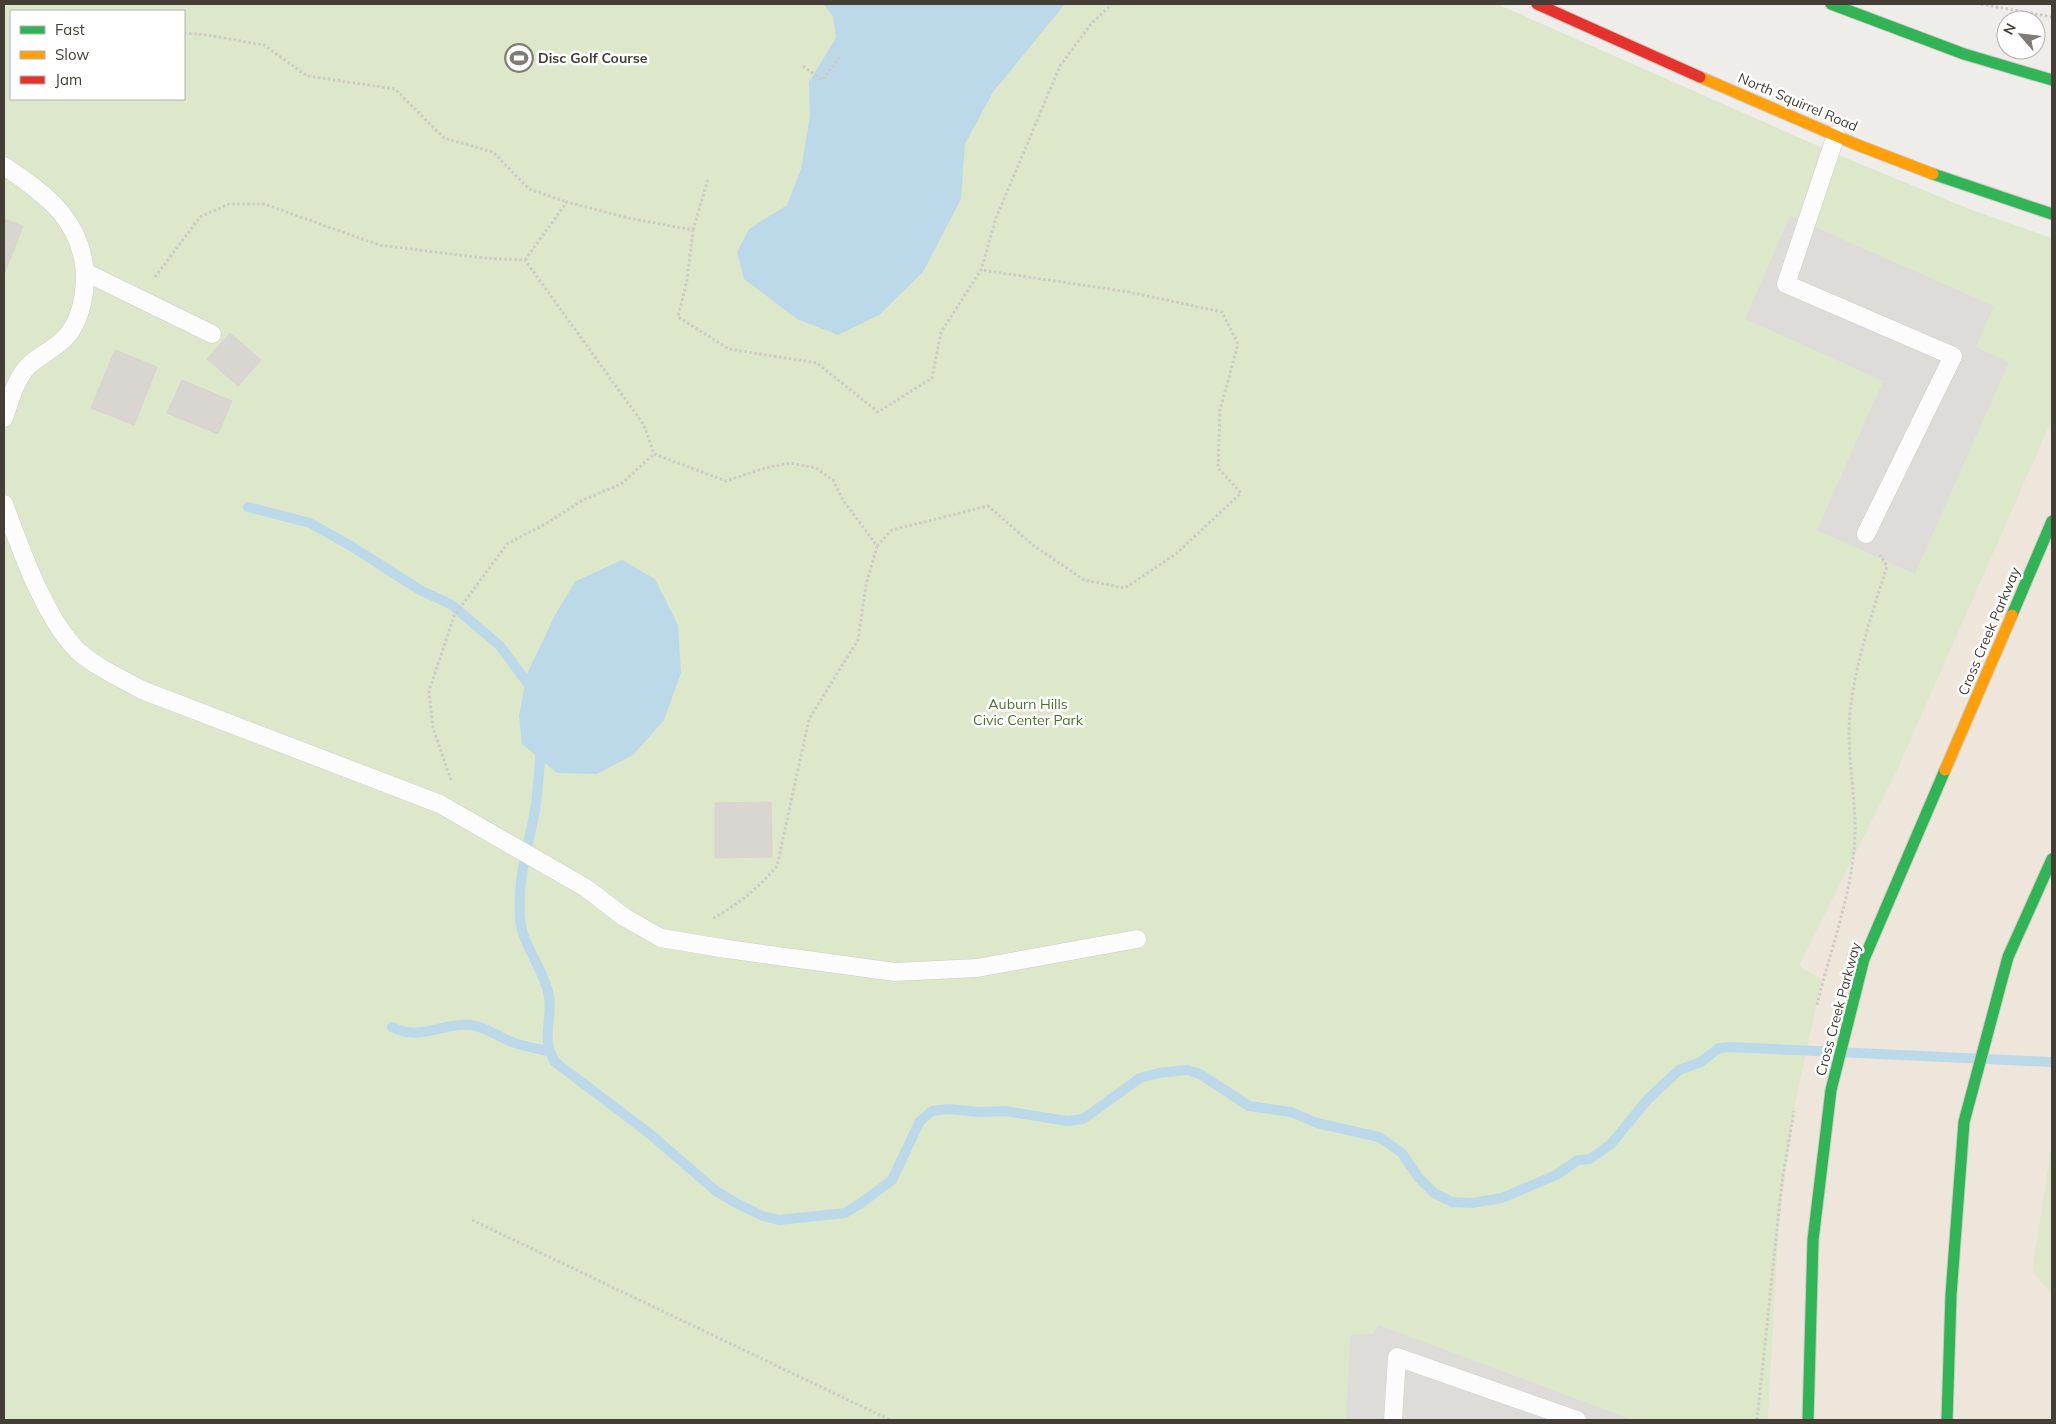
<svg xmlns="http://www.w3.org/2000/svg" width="2056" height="1424" font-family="Mulish,sans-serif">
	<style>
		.commercial { fill: #eee6da }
		.green { fill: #dde8cb; fill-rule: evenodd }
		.parking { fill: #dedcd9 }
		.water { fill: #bcd9ea }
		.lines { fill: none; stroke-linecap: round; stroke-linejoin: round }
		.stream { stroke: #bcd9ea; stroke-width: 10 }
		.building { fill: #d9d6d2; stroke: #d7d4cf }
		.lane-casing { stroke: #cdcbc7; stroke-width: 19 }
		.fast-casing { stroke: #cecac0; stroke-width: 13 }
		.slow-casing { stroke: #cecac0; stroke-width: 13 }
		.jam-casing { stroke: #cecac0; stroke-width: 13 }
		.path { stroke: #cdcbc7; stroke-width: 3; stroke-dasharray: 2.5 2.5; stroke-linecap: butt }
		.lane { stroke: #fdfcfc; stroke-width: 18 }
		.fast { stroke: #30b455; stroke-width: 11 }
		.slow { stroke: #ff9f0a; stroke-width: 11 }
		.jam { stroke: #e5322d; stroke-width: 11 }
		.labels { text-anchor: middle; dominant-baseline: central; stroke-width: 5; stroke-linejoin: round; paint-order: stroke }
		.poi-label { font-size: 14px; font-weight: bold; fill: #443f36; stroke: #fff; text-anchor: start }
		.street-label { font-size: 14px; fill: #443f36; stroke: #fff }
		.park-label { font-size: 14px; fill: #49722d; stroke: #fff }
	</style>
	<rect width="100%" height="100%" fill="#efede9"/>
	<!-- commercial -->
	<polygon class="commercial" points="2052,420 2052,1420 1768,1420 1779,1222 1795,1104 1799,966 1896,773"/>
	<!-- green -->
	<g class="green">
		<path d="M4 4H1497L1841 156 1972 210 2052 238V420L1896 773 1799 966 1822 980 1795 1104 1779 1222 1768 1420H4ZM11 11H184V99H11Z"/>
		<polygon points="2052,1143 2052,1294 2032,1271"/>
	</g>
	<!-- parking -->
	<g class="parking">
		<polygon points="1790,216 1994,306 1976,347 2009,362 1915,574 1817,530 1883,381 1745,319"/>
		<polygon points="1379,1325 1633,1420 1346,1420 1350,1335 1373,1334"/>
	</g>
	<!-- water -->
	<g class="water">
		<polygon points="823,4 1065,4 993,92 965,144 961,199 923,272 879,315 838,335 797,319 744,279 737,252 749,229 787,205 801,169 810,116 809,82 836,38 833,16"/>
		<polygon points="622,560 655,579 678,625 681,673 664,720 633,755 597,774 557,773 522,744 519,716 527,674 556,613 576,581"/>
	</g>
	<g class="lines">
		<!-- stream -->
		<g class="stream">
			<polyline points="248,507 310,523 351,546 420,590 452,605 500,646 526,681"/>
			<path d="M541 748C539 770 538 794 534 816 527 849 517 884 520 918 522 946 544 968 549 996 553 1021 540 1037 555 1062L650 1134 716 1191 736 1203 763 1216 779 1220 845 1213 861 1203 892 1180 920 1121 932 1111 949 1109 980 1112 1005 1111 1067 1121 1083 1119 1140 1078 1158 1073 1187 1070 1200 1074 1249 1106 1291 1112 1317 1123 1379 1137 1402 1153 1418 1177 1434 1193 1452 1202 1472 1203 1502 1198 1556 1175 1578 1160 1590 1159 1611 1144 1648 1099 1679 1070 1701 1062 1719 1048 1730 1047 2052 1062"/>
			<path d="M392 1027C421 1042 441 1022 471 1025 488 1027 502 1040 518 1044 528 1047 538 1049 548 1051"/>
		</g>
	</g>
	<!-- building -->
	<g class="building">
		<polygon points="4,219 23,226 4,275"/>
		<polygon points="230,333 261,360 238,386 207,359"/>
		<polygon points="115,350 157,367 134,425 91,408"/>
		<polygon points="182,380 232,401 218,434 167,413"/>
		<polygon points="771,802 772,857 715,858 715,803"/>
	</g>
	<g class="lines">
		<defs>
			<g id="lane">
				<polyline points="1836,135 1786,284 1953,356 1866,534"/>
				<path d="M4 166C48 195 86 224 85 282 84 297 80 316 72 329 61 347 42 353 28 366 15 380 10 401 4 418"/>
				<polyline points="85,272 212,334"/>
				<path d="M4 504C20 547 44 617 77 650 96 667 120 678 142 690L440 804 586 888 624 917 661 938 727 949 895 972 977 968 1137 939"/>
				<polyline points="1393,1420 1397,1357 1577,1420"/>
			</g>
			<g id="fast">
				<polyline points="1831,4 1964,54 2052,80"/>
				<polyline points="1933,174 2052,214"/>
				<polyline points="2012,615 2052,521"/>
				<polyline points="1808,1420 1813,1240 1831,1090 1864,959 1945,770"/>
				<polyline points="1947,1420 1951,1295 1964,1122 2008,957 2052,859"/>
			</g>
			<g id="slow">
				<polyline points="1700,77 1855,144 1933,174"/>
				<polyline points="1945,770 2012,615"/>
			</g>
			<polyline id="jam" points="1537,4 1700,77"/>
		</defs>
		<!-- lane casing -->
		<use href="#lane" class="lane-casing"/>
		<!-- fast casing -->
		<use href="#fast" class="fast-casing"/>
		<!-- slow casing -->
		<use href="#slow" class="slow-casing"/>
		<!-- jam casing -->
		<use href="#jam" class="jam-casing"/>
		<!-- path -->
		<g class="path">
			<polyline points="1981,4 2052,17"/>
			<polyline points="184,33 207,35 264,45 307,76 395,89 444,138 493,152 529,189 567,202"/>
			<polyline points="803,66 822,80 841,56"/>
			<polyline points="693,230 708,179"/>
			<polyline points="525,260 567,202 628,218 693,230 687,280 678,317 729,349 817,363 878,412 932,378 941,332 981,270 996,218 1060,66 1090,25 1112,4"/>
			<path d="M155 277 200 217 229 204H264L379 245 483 258 525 260 644 425 654 454 726 481 765 468 790 463 816 468 833 480 843 500 877 546 866 585 858 640 809 719 777 866C759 888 737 905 712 919"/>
			<polyline points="877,546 892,530 988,506 1033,545 1084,580 1125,588 1177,553 1241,493 1218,468 1220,410 1238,344 1222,312 1129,292 981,270"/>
			<polyline points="451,780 433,728 429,691 454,616 507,544 547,523 583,500 621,484 654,454"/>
			<path d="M1817 1005C1830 950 1853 892 1855 835 1856 794 1846 754 1850 713 1855 663 1872 614 1887 566L1880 555"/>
			<polyline points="472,1220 890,1420"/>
			<polyline points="1757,1420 1782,1182 1794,1111"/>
		</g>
		<!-- lane -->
		<use href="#lane" class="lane"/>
		<!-- fast -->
		<use href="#fast" class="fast"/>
		<!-- slow -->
		<use href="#slow" class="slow"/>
		<!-- jam -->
		<use href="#jam" class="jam"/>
	</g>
	<!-- icons -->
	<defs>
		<symbol id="stadium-ring" viewBox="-11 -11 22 22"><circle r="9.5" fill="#fff" stroke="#807c75" stroke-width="1.5"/><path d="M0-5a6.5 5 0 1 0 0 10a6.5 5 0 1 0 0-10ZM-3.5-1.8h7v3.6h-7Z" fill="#807c75"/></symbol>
	</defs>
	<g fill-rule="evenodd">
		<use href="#stadium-ring" x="503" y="42" width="32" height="32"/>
	</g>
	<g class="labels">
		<!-- poi labels -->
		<g class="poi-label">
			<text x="538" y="58">Disc Golf Course</text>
		</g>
		<!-- street labels -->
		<g class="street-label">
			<text transform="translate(1798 102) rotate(23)">North Squirrel Road</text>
			<text transform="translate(1989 631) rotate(-67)">Cross Creek Parkway</text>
			<text transform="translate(1838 1009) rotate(-75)">Cross Creek Parkway</text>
		</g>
		<!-- park labels -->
		<g class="park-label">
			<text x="1028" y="704">Auburn Hills<tspan x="1028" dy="16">Civic Center Park</tspan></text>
		</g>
	</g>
	<!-- border -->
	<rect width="2056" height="1424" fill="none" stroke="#443f36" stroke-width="10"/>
	<!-- legend -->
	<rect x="10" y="10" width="175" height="90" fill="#ffffff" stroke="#b4b2af"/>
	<rect x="20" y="26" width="25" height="8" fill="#30b455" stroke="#b4b2af"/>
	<text x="55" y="35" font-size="15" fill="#443f36">Fast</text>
	<rect x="20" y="51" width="25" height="8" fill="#ff9f0a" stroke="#b4b2af"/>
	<text x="55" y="60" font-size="15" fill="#443f36">Slow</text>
	<rect x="20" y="76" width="25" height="8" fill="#e5322d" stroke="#b4b2af"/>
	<text x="55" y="85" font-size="15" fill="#443f36">Jam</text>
	<!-- north arrow -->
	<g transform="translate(2021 35) rotate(298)"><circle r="24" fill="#ffffff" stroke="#b4b2af"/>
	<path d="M0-4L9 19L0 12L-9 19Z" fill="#807c75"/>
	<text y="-8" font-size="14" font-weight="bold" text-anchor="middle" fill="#443f36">N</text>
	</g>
</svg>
